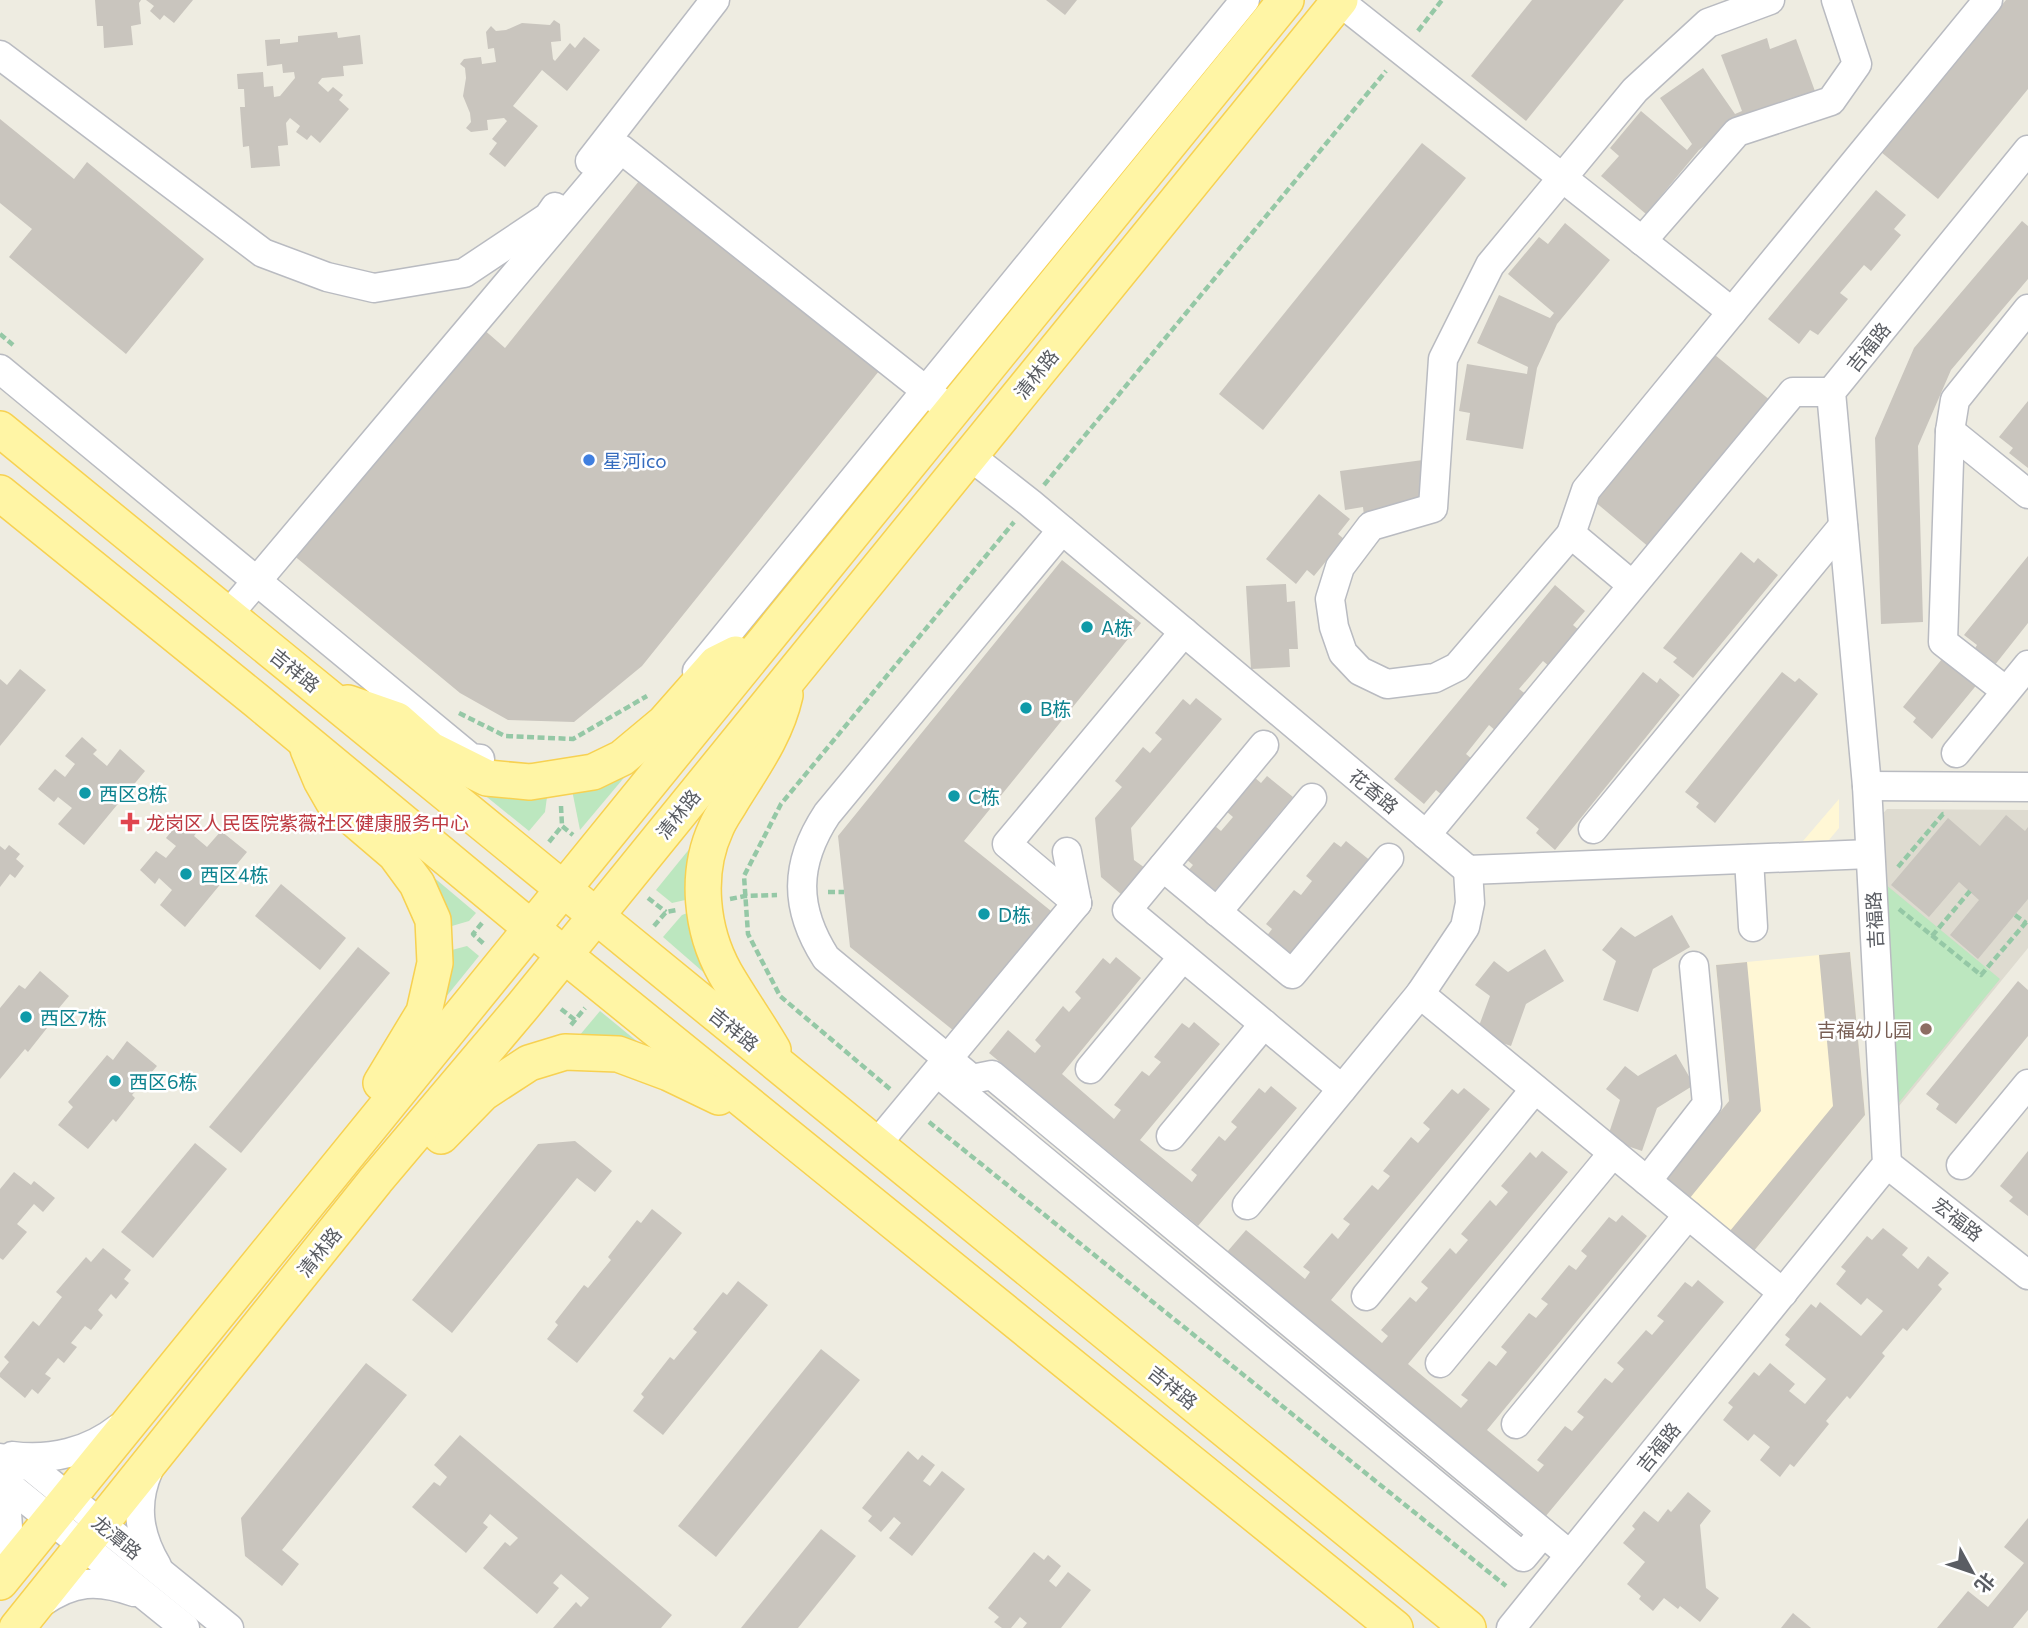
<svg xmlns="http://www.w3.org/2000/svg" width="2028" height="1628" font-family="Commissioner,'Noto Sans SC',sans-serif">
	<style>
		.commercial { fill: #fff7d5 }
		.education { fill: #dedbd0 }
		.green { fill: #bce7bf }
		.building { fill: #c9c5be }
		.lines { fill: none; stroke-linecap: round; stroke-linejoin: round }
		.minor-casing { stroke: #b9bbc1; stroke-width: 31 }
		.major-casing { stroke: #f7d151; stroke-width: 38 }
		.path { stroke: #95c8a6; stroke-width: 4.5; stroke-dasharray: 7 3.5; stroke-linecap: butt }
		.minor { stroke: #fff; stroke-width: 28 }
		.major { stroke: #fff5a5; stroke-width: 35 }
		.shop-dot { fill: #3f7fe0; stroke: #fff; stroke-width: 2.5 }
		.culture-dot { fill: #0f9aa8; stroke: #fff; stroke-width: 2.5 }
		.health-dot { fill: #e0444e; stroke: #fff; stroke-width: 2.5 }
		.education-dot { fill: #8d6e63; stroke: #fff; stroke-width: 2.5 }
		.labels { text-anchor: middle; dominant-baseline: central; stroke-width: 5; stroke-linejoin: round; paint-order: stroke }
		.street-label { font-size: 19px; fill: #5a5d63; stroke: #fff }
		.shop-label { font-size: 19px; fill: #366cbe; stroke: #fff; text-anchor: start }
		.culture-label { font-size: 19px; fill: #0d838f; stroke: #fff; text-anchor: start }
		.health-label { font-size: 19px; fill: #be3a42; stroke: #fff; text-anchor: start }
		.education-label { font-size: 19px; fill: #785e54; stroke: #fff; text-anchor: end }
	</style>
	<rect width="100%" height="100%" fill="#eeece1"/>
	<!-- commercial -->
	<g class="commercial">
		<polygon points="1839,799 1839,828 1829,840 1803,841"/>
		<polygon points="1850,952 1865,1115 1749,1257 1661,1184 1729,1101 1716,965"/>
	</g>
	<!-- education -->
	<polygon class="education" points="1887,809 2028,810 2028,948 1895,1111 1879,818"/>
	<!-- green -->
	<g class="green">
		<polygon points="638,761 580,830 572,790"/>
		<polygon points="461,776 547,797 545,812 529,831"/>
		<polygon points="717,815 694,898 672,903 656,890"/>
		<polygon points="419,865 476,913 469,921 445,928"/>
		<polygon points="1885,884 2000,979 1896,1106"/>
		<polygon points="693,911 740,1004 663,937 682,915"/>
		<polygon points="467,946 479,956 437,1008 448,951"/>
		<polygon points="600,1011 661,1061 574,1042"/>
	</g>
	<!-- building -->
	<g class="building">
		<polygon points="95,0 141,0 139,3 141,24 131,26 133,45 104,48 103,26 97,26"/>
		<polygon points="146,0 193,0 174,23 164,15 160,20 150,11 154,6"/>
		<polygon points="1046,0 1077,0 1065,15"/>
		<polygon points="1532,0 1624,0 1526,121 1471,76"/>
		<polygon points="2006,0 2028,0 2028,89 1938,199 1881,152"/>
		<polygon points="554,20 560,24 561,41 551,42 553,59 555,61 570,43 575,48 584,37 600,50 567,91 542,70 513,106 538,126 505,167 489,154 497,143 492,139 507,121 504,118 487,120 488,130 471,132 466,128 471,122 470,113 463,96 466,78 465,68 460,64 464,59 481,57 482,64 496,62 494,48 488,49 486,32 491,26 496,31 506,30 522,23 550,25"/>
		<polygon points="337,32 338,38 360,35 363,64 343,66 344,76 322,78 318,83 328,92 333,87 343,95 339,100 349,109 320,143 311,135 307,140 296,132 300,126 290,118 286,123 288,145 278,146 280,166 251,168 249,146 243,147 240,107 245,107 244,89 238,89 237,74 263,72 264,87 273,86 274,97 280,96 295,78 294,72 283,73 282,64 267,66 265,40 280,39 280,44 298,42 298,36"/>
		<polygon points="1767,38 1770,49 1796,39 1816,94 1738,122 1699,150 1646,214 1601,176 1619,156 1610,148 1641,111 1687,150 1692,144 1660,98 1703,68 1735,114 1742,111 1721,55"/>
		<polygon points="0,119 74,179 87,162 204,259 126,354 9,257 32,229 0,203"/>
		<polygon points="1422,143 1466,178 1263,430 1219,394"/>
		<polygon points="643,176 883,366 642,666 574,722 508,720 460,693 292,554 482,328 505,348"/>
		<polygon points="1876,190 1906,215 1894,229 1901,235 1871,271 1864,265 1840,293 1848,299 1818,335 1810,330 1799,344 1768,319"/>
		<polygon points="2022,221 2028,226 2028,279 1951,370 1918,446 1923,622 1881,624 1875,438 1914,348"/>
		<polygon points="1565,223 1610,260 1557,324 1537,368 1523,449 1466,440 1470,413 1459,411 1467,364 1527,374 1528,367 1477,343 1499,295 1550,318 1554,313 1508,274 1539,237 1548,244"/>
		<polygon points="1715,355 1771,401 1650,548 1594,501"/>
		<polygon points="2028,401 2028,468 2009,453 2013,448 1999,437"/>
		<polygon points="1423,460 1428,499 1364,516 1363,507 1345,510 1340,471"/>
		<polygon points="1319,494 1350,519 1338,534 1344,539 1314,576 1307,570 1296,584 1266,559"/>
		<polygon points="1741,552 1754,563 1758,558 1778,575 1693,678 1673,662 1677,658 1663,648"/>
		<polygon points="2028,556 2028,623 1994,666 1974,650 1977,645 1964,635"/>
		<polygon points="1062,560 1141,623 964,841 1056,915 959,1035 850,947 838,836"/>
		<polygon points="1286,584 1287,602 1295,601 1298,649 1289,649 1290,667 1251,669 1246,586"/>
		<polygon points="1555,585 1585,611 1573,625 1580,631 1550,667 1543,661 1519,689 1527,695 1496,731 1489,725 1466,754 1473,760 1443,796 1436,790 1424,804 1394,779"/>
		<polygon points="1942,659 1956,670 1959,666 1979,682 1932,739 1913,722 1916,718 1903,707"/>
		<polygon points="20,669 46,690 0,746 0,679 7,685"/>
		<polygon points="1643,672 1657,683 1660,678 1680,695 1555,850 1536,833 1539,829 1526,818"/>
		<polygon points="1782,672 1795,682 1799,678 1818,694 1715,823 1696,807 1699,803 1685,792"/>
		<polygon points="1196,698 1222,719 1131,828 1134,860 1145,868 1122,895 1101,877 1095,818 1122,787 1115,781 1143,747 1150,753 1162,739 1155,733 1183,699 1190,705"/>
		<polygon points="82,737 97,750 93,754 107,766 120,749 145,771 84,845 58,824 72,808 58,797 54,802 38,789 55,769 65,777 75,764 65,756"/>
		<polygon points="1267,776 1293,797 1213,893 1187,872 1193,865 1186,859 1215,826 1221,831 1233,817 1226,811 1254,777 1261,783"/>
		<polygon points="2006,815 2025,831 2028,827 2028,899 1978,959 1950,935 1979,900 1959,882 1929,917 1891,885 1948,818 1980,846"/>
		<polygon points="182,818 198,831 194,836 207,847 221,831 247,852 185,927 160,905 172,890 159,878 155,884 140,870 156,851 166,858 176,846 166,838"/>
		<polygon points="1346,841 1372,862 1292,959 1266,937 1272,929 1266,924 1294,890 1301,895 1312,881 1306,876 1334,842 1341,847"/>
		<polygon points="9,845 20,854 16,859 24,866 15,878 10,874 0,887 0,846 5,850"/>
		<polygon points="281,884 346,938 320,970 255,916"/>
		<polygon points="1672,915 1690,947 1653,969 1638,1012 1603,1000 1616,961 1602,950 1621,927 1635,937"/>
		<polygon points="358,947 390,973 241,1153 209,1127"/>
		<polygon points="1545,949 1564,981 1526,1004 1511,1046 1476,1034 1490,996 1475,985 1494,961 1508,972"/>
		<polygon points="1850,952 1865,1115 1749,1257 1725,1237 1833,1106 1819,955"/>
		<polygon points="1116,957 1141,978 1062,1074 1114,1119 1121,1110 1114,1105 1142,1071 1149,1076 1161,1062 1154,1057 1182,1023 1189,1028 1194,1022 1220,1044 1140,1140 1192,1182 1197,1175 1191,1170 1219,1136 1225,1141 1237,1127 1231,1122 1259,1088 1265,1093 1271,1086 1297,1108 1198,1226 989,1053 1008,1030 1035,1053 1041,1046 1035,1040 1063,1006 1069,1012 1081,998 1075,992 1103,958 1110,964"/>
		<polygon points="1747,962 1761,1111 1685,1204 1661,1184 1729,1101 1716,965"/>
		<polygon points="40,971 69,996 44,1026 47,1028 28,1052 25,1049 0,1079 0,1008 19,985 25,989"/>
		<polygon points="2018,981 2028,990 2028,1036 1956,1124 1936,1109 1939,1104 1926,1094"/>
		<polygon points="127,1041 157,1066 132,1095 135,1098 116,1122 113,1119 88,1149 58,1125 73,1107 68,1102 107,1055 113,1060"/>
		<polygon points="1676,1054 1694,1085 1657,1108 1642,1151 1607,1139 1620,1100 1606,1089 1625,1066 1638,1076"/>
		<polygon points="1464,1088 1490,1109 1331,1300 1382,1343 1388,1336 1381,1330 1410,1297 1416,1302 1428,1288 1421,1282 1450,1248 1456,1254 1468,1240 1461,1234 1490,1200 1496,1206 1508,1192 1501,1186 1530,1152 1536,1158 1542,1151 1568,1172 1408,1364 1461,1408 1468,1400 1461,1395 1489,1361 1496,1366 1507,1352 1501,1347 1529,1313 1536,1318 1548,1304 1541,1299 1569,1265 1576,1270 1587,1256 1581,1251 1609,1217 1616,1222 1622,1215 1647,1236 1487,1430 1538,1472 1544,1465 1537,1460 1565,1426 1572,1431 1584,1417 1577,1412 1605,1378 1612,1383 1624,1369 1617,1363 1646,1330 1652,1335 1664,1321 1657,1316 1685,1282 1692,1287 1698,1280 1724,1302 1545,1517 1227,1252 1246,1230 1305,1279 1310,1272 1303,1267 1332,1233 1338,1239 1350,1224 1343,1219 1372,1185 1378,1190 1390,1176 1383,1171 1411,1137 1418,1143 1430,1129 1423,1123 1452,1089 1458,1094"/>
		<polygon points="575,1141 612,1171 595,1192 577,1178 452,1333 412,1300 538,1144"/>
		<polygon points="195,1143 227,1169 153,1258 121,1232"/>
		<polygon points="2028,1151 2028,1216 2009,1201 2013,1197 2000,1186"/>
		<polygon points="14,1172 31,1185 34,1181 55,1198 43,1212 34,1204 17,1224 27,1232 3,1260 0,1258 0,1189"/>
		<polygon points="652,1209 682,1233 577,1363 547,1339 558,1325 555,1322 584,1285 588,1288 611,1260 608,1257 637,1220 641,1223"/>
		<polygon points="1883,1228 1908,1248 1902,1255 1918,1269 1928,1256 1949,1273 1938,1285 1942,1289 1907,1331 1903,1328 1882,1353 1885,1356 1850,1399 1847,1396 1826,1421 1829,1424 1794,1467 1790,1464 1780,1477 1760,1460 1770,1447 1754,1434 1748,1441 1723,1420 1733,1407 1728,1403 1754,1372 1759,1376 1770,1363 1795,1384 1789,1391 1805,1404 1826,1379 1785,1345 1790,1339 1785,1335 1811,1304 1816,1308 1820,1302 1861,1336 1883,1311 1867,1298 1861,1305 1836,1284 1846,1271 1841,1267 1867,1236 1872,1240"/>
		<polygon points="103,1248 131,1270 124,1279 129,1283 116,1299 111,1294 98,1310 103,1315 91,1330 85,1326 71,1343 77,1347 64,1363 58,1358 45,1374 51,1378 38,1394 32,1389 25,1398 0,1377 0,1373 9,1362 4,1357 33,1321 39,1326 62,1297 56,1292 86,1257 91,1262"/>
		<polygon points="738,1281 768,1305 663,1435 633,1411 644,1397 641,1394 670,1357 674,1360 697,1332 693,1329 723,1292 727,1295"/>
		<polygon points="821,1349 860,1380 716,1557 678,1526"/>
		<polygon points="366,1363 407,1395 282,1550 299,1564 282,1586 245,1556 241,1518"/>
		<polygon points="460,1435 672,1615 661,1628 553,1628 576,1602 581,1607 589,1598 561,1574 553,1583 559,1588 537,1614 483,1568 505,1542 510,1546 518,1538 490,1514 483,1523 488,1527 466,1553 412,1507 434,1482 440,1486 447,1477 434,1465"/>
		<polygon points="908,1451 918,1460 922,1455 935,1465 923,1481 930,1486 942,1471 965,1489 912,1556 889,1538 901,1523 894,1517 881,1532 868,1521 872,1516 862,1508"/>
		<polygon points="1688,1492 1711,1511 1700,1525 1706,1588 1719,1598 1700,1622 1680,1606 1678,1609 1664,1598 1653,1611 1639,1599 1641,1596 1627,1584 1645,1562 1623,1543 1635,1529 1632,1526 1644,1511 1658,1522 1668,1509 1671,1512"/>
		<polygon points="2028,1518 2028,1610 2013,1628 1937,1628 1968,1591 1988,1607 2024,1563 2004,1547"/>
		<polygon points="821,1529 856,1556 798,1628 741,1628"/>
		<polygon points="1034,1552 1044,1560 1048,1555 1061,1566 1049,1581 1056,1587 1068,1572 1091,1590 1061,1628 1023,1628 1027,1623 1020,1617 1011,1628 1002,1628 994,1622 999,1617 988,1608"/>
		<polygon points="1793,1613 1811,1628 1781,1628"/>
	</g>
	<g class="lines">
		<defs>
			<g id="minor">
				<polyline points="1339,1 1732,312"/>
				<polyline points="0,55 263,253 327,277 374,288 464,273 548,217 555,207"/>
				<polyline points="590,161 715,0"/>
				<polyline points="1642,241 1737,132 1831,101 1857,64 1836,0"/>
				<polyline points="0,369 471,758 480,759"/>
				<polyline points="1950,431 2028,494"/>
				<polyline points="970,456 1030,503 1468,870 1870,854"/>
				<path d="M1062 530 827 814C794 864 794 908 826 958L972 1079 992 1075 1570 1555"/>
				<polyline points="1571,534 1586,490 1988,0"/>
				<polyline points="1632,585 1571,534 1457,667 1435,678 1387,684 1360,671 1343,653 1334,627 1330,599 1340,567 1371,526 1433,508 1443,359 1490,265 1635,90 1708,23 1770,0"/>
				<polyline points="228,615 621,149 939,401"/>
				<polyline points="697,671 1245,0"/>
				<polyline points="2006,691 1943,642 1950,431 1955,400 2028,309"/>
				<polyline points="1264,745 1127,910 1342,1089"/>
				<polyline points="1956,753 2028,665"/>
				<polyline points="1867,786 2028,787"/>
				<polyline points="1593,829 1843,526"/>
				<polyline points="1426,835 1793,392 1831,392"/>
				<polyline points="1067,852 1077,903"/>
				<polyline points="1749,859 1753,927"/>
				<polyline points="1163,867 1292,974 1389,858"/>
				<polyline points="1077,903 1007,844 1184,632"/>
				<polyline points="1217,912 1312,798"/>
				<polyline points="1420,994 1783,1293"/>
				<polyline points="1090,1069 1183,957"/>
				<polyline points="938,1073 1523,1557 1543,1533"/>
				<polyline points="1171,1136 1264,1024"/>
				<polyline points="876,1145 1077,903"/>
				<polyline points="1887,1164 2028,1275"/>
				<polyline points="1961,1165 2028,1084"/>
				<polyline points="1647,1181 1707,1104 1694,966"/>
				<polyline points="1247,1205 1420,994 1465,927 1470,903 1468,870"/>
				<polyline points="1366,1296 1535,1089"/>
				<polyline points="1440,1363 1613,1153"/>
				<polyline points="1516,1424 1688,1215"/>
				<path d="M12 1456C50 1461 89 1452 119 1428"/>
				<polyline points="0,1458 31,1467 229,1628"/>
				<path d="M149 1469C134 1503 138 1534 157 1566"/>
				<polyline points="0,1473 13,1489 185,1628"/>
				<path d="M0 1480C9 1511 12 1541 0 1571"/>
				<path d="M41 1603C73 1580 98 1579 134 1592"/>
				<polyline points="1511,1628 1887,1164 1867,786 1831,392 2028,150"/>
			</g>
			<g id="major">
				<polyline points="0,429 1468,1628"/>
				<polyline points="0,493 257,701 531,928 1395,1628"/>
				<polyline points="348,703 397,720 431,750 487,778 530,782 593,772 622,758 664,723 716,664 736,654"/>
				<polyline points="308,749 321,780 333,801 395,854 417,884 433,920 435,963 424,1012 381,1083"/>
				<path d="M773 1050C758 1024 740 999 725 973 701 930 695 873 716 828 720 818 727 809 732 800 753 766 776 735 785 695"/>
				<polyline points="441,1136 483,1093 529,1063 565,1052 618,1054 669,1073 719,1097"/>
				<polyline points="0,1582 1286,0"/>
				<polyline points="17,1628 376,1180 523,1006 1340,0"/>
			</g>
		</defs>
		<!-- minor casing -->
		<use href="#minor" class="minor-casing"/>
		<!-- major casing -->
		<use href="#major" class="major-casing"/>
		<!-- path -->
		<g class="path">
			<polyline points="1418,31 1442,0"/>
			<polyline points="0,334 13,345"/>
			<polyline points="1044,485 1386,71"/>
			<polyline points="459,713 505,736 573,739 647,696"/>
			<polyline points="561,806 562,826"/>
			<polyline points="549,842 562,826 573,835"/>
			<polyline points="1898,867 1943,814 1946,814"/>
			<polyline points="828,892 844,892"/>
			<polyline points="648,898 666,912"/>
			<polyline points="730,899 745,896 777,895"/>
			<polyline points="1899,909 1981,975 2028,920"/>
			<polyline points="2015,915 2026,923"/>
			<polyline points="482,923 473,934 484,944"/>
			<polyline points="654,926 666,912 677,910"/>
			<polyline points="1932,936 1970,891"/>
			<polyline points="561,1009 575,1020"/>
			<polyline points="571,1025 585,1008"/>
			<polyline points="890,1089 780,996 748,934 744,876 781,804 1014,522"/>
			<polyline points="929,1122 1506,1586"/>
		</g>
		<!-- minor -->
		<use href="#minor" class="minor"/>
		<!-- major -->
		<use href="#major" class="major"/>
	</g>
	<!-- markers -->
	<circle class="shop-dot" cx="589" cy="460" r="7"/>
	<g class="culture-dot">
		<circle cx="1087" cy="627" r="7"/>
		<circle cx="1026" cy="708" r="7"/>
		<circle cx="85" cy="793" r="7"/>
		<circle cx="954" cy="796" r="7"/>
		<circle cx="186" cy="874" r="7"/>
		<circle cx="984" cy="914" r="7"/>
		<circle cx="26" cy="1017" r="7"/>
		<circle cx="115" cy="1081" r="7"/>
	</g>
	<path class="health-dot" d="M126.5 811.5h7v7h7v7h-7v7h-7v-7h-7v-7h7z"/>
	<circle class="education-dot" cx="1926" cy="1029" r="7"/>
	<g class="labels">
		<!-- street labels -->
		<g class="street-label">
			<text transform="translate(1868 347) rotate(-51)">吉福路</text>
			<text transform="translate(1036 374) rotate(-51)">清林路</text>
			<text transform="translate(295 670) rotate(39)">吉祥路</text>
			<text transform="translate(1374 791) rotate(40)">花香路</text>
			<text transform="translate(678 814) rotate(-51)">清林路</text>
			<text transform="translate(1874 920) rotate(-93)">吉福路</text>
			<text transform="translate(734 1029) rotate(39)">吉祥路</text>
			<text transform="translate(1958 1219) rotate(38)">宏福路</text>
			<text transform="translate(319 1252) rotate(-51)">清林路</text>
			<text transform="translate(1173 1387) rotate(39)">吉祥路</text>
			<text transform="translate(1658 1447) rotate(-51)">吉福路</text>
			<text transform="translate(117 1537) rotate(39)">龙潭路</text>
		</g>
		<!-- shop labels -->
		<g class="shop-label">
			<text x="603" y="460">星河ico</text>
		</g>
		<!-- culture labels -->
		<g class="culture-label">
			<text x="1101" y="627">A栋</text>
			<text x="1040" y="708">B栋</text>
			<text x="99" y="793">西区8栋</text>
			<text x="968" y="796">C栋</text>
			<text x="200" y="874">西区4栋</text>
			<text x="998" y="914">D栋</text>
			<text x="40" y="1017">西区7栋</text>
			<text x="129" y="1081">西区6栋</text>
		</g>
		<!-- health labels -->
		<g class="health-label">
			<text x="146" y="822">龙岗区人民医院紫薇社区健康服务中心</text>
		</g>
		<!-- education labels -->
		<g class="education-label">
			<text x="1912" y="1029">吉福幼儿园</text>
		</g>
	</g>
	<!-- north arrow -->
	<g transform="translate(1972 1572) rotate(130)" stroke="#ffffff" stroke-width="5" paint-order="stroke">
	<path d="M0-5L12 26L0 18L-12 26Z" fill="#5a5d63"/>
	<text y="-10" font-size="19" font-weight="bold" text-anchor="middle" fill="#5a5d63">北</text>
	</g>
</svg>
